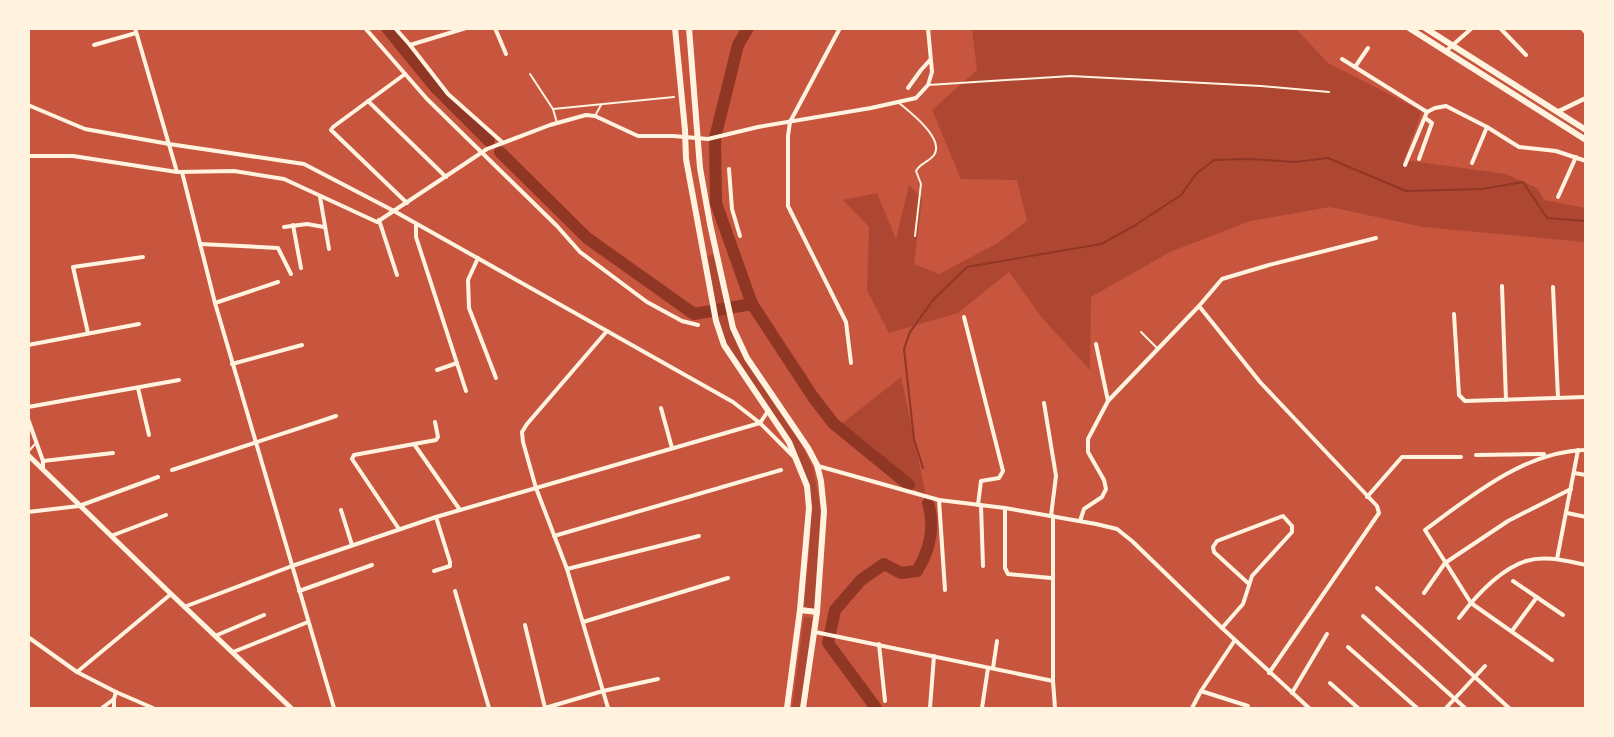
<svg xmlns="http://www.w3.org/2000/svg" width="1614" height="737" font-family="'Varela Round',sans-serif">
	<style>
		.green { fill: #ae4732 }
		.lines { fill: none; stroke-linecap: round; stroke-linejoin: round }
		.stream { stroke: #8f3625; stroke-width: 2 }
		.river { stroke: #8f3625; stroke-width: 12 }
		.service { stroke: #fff3e0; stroke-width: 2 }
		.minor { stroke: #fff3e0; stroke-width: 4 }
		.tertiary { stroke: #fff3e0; stroke-width: 4.5 }
		.secondary { stroke: #fff3e0; stroke-width: 5 }
		.primary { stroke: #fff3e0; stroke-width: 6 }
	</style>
	<rect width="100%" height="100%" fill="#c8553d"/>
	<!-- green -->
	<g class="green">
		<polygon points="972,29 1296,29 1328,63 1422,111 1404,160 1506,174 1537,188 1544,200 1585,208 1585,242 1423,227 1330,207 1250,221 1170,252 1091,297 1090,370 1043,319 1009,272 958,313 889,333 867,290 869,227 843,200 877,193 896,239 909,185 922,198 914,264 939,274 996,244 1027,221 1017,180 961,179 932,110 977,70"/>
		<path d="M716 254 734 334 739 349 793 428 813 468 821 511 814 609 804 607C806 570 816 519 807 483 794 430 752 393 726 346 713 322 709 283 703 257Z"/>
		<polygon points="901,377 926,495 920,494 839,426"/>
		<polygon points="804,617 813,618 801,708 792,708"/>
	</g>
	<g class="lines">
		<!-- stream -->
		<polyline class="stream" points="923,468 914,439 904,349 910,332 933,300 967,267 1101,244 1134,226 1181,195 1196,174 1214,160 1250,159 1295,162 1328,158 1406,191 1482,189 1523,182 1547,218 1586,221"/>
		<!-- river -->
		<g class="river">
			<polyline points="387,28 435,87 489,141"/>
			<polyline points="748,28 738,45 715,138 716,203 752,304"/>
			<polyline points="500,152 587,238 694,314 752,304 813,397 833,423 909,485"/>
			<path d="M876 708 828 643 835 610 861 580 884 564 901 573 917 571C930 550 935 526 928 503"/>
		</g>
		<!-- service -->
		<g class="service">
			<polyline points="530,74 553,109 557,123"/>
			<polyline points="928,85 1071,76 1261,86 1329,92"/>
			<path d="M899 103C910 112 945 139 934 155 929 162 920 163 916 171L921 184 915 236"/>
			<polyline points="553,109 674,97"/>
			<polyline points="595,116 601,105"/>
			<polyline points="1141,332 1158,349"/>
			<polyline points="28,452 36,443"/>
		</g>
		<!-- minor -->
		<g class="minor">
			<polyline points="135,28 177,172"/>
			<polyline points="365,28 427,99 557,226 580,252 647,302 682,321 698,325"/>
			<polyline points="395,28 410,45 448,94 502,142"/>
			<polyline points="495,28 506,54"/>
			<polyline points="840,28 790,122 788,136 788,206 846,322 851,363"/>
			<polyline points="1500,28 1526,55"/>
			<polyline points="1582,28 1586,33"/>
			<polyline points="94,45 136,33"/>
			<polyline points="410,45 466,28"/>
			<polyline points="1446,51 1472,28"/>
			<polyline points="1342,59 1427,112"/>
			<polyline points="1355,67 1368,48"/>
			<polyline points="405,74 333,127 331,130 407,203"/>
			<polyline points="908,88 921,70 930,60"/>
			<polyline points="368,101 446,177"/>
			<polyline points="28,105 85,129 169,144 304,164 394,211 733,402 760,423 793,456"/>
			<polyline points="1487,127 1519,147 1556,151 1586,161"/>
			<polyline points="28,156 73,156 177,172 234,171 284,179 377,222 487,149 550,125 586,115 595,116 638,136 673,136 708,139 758,127 871,108 916,98 928,85 932,72 928,28"/>
			<polyline points="1419,159 1432,123 1425,118"/>
			<polyline points="1405,165 1427,112 1435,108 1446,106 1487,127 1472,163"/>
			<polyline points="729,169 732,209 740,236"/>
			<polyline points="182,172 215,303 334,708"/>
			<polyline points="320,197 329,249"/>
			<polyline points="1558,197 1576,157"/>
			<polyline points="379,220 397,275"/>
			<polyline points="416,224 416,237 466,391"/>
			<polyline points="293,225 301,268"/>
			<polyline points="284,227 307,224 324,227"/>
			<polyline points="200,244 278,248 291,274"/>
			<polyline points="478,258 468,280 469,308 496,378"/>
			<polyline points="1502,286 1506,400"/>
			<polyline points="1553,287 1558,398"/>
			<polyline points="215,303 278,282"/>
			<polyline points="1199,306 1260,382 1377,506 1379,513 1269,673"/>
			<polyline points="1454,314 1459,395 1465,401 1586,397"/>
			<polyline points="964,317 1003,471 999,478 981,481 978,505"/>
			<polyline points="607,331 527,424 522,432 523,442 536,488 567,569 608,708"/>
			<polyline points="88,333 73,267 143,257"/>
			<polyline points="1096,344 1108,401"/>
			<polyline points="28,345 139,324"/>
			<polyline points="232,364 302,345"/>
			<polyline points="437,370 457,363"/>
			<polyline points="138,388 149,435"/>
			<polyline points="1044,403 1056,476 1051,516"/>
			<polyline points="28,407 179,380"/>
			<polyline points="661,408 672,448"/>
			<polyline points="28,419 43,461 43,469"/>
			<polyline points="414,444 460,510"/>
			<polyline points="1476,455 1544,454"/>
			<polyline points="43,461 113,453"/>
			<polyline points="818,466 939,500 1005,508 1096,524 1117,529 1132,541 1222,628 1309,708"/>
			<polyline points="172,470 336,416"/>
			<polyline points="1574,473 1586,475"/>
			<polyline points="1367,497 1402,457 1461,457"/>
			<polyline points="939,500 945,590"/>
			<polyline points="981,505 983,566"/>
			<polyline points="1005,508 1005,568 1008,574 1051,578"/>
			<polyline points="341,510 352,545"/>
			<polyline points="28,512 79,506 158,477"/>
			<polyline points="1567,513 1586,517"/>
			<polyline points="1053,516 1053,681 1055,708"/>
			<polyline points="1080,521 1084,509 1102,497 1106,489 1104,480 1088,452 1088,439 1108,401 1199,306 1222,279 1269,265 1376,238"/>
			<polyline points="399,529 352,459 354,455 436,440 438,437 435,422"/>
			<polyline points="111,536 166,515"/>
			<polyline points="554,536 781,470"/>
			<polyline points="1557,559 1578,450"/>
			<polyline points="567,569 699,536"/>
			<polyline points="434,571 450,566 450,562 436,517"/>
			<polyline points="1513,581 1563,615"/>
			<polyline points="1377,588 1509,708"/>
			<polyline points="299,591 372,565"/>
			<polyline points="455,591 489,708"/>
			<polyline points="1424,593 1445,563 1508,521 1571,489"/>
			<polyline points="184,607 292,566 436,517 760,423 768,411"/>
			<polyline points="1363,616 1465,708"/>
			<path d="M1459 618C1475 597 1499 570 1526 561 1545 555 1566 561 1586 565"/>
			<polyline points="583,622 728,578"/>
			<polyline points="525,625 545,708"/>
			<polyline points="1222,628 1243,604 1252,576 1292,532 1292,526 1283,516 1217,541 1213,547 1214,552 1249,584"/>
			<polyline points="1512,631 1537,597"/>
			<polyline points="815,632 1053,681"/>
			<polyline points="215,636 264,615"/>
			<polyline points="28,637 77,672 116,692 153,708"/>
			<polyline points="879,644 885,701"/>
			<polyline points="1348,647 1417,708"/>
			<polyline points="233,652 308,622"/>
			<path d="M1552 660 1471 603 1425 530C1471 496 1525 451 1586 450"/>
			<polyline points="993,668 997,641"/>
			<polyline points="77,672 171,594"/>
			<polyline points="1330,683 1358,708"/>
			<polyline points="1201,691 1248,706"/>
			<polyline points="1292,693 1327,634"/>
			<polyline points="102,708 114,699 116,692"/>
			<polyline points="114,708 114,699"/>
			<polyline points="545,708 603,691 658,679"/>
			<polyline points="930,708 934,656"/>
			<polyline points="982,708 988,668"/>
			<polyline points="1192,708 1201,691 1235,640"/>
			<polyline points="1446,708 1485,666"/>
		</g>
		<!-- tertiary -->
		<polyline class="tertiary" points="1557,112 1586,98"/>
		<!-- secondary -->
		<polyline class="secondary" points="28,455 171,594 291,708"/>
		<!-- primary -->
		<g class="primary">
			<polyline points="675,28 685,130 686,159 716,321 724,345 789,442 807,486 809,508 800,610 787,708"/>
			<polyline points="689,28 700,168 710,224 733,328 747,358 808,448 817,465 821,481 824,511 817,612 803,708"/>
			<polyline points="1409,28 1586,140"/>
			<polyline points="1425,28 1586,130"/>
			<polyline points="800,610 817,612"/>
		</g>
	</g>
	<!-- border -->
	<rect width="1614" height="737" fill="none" stroke="#fff3e0" stroke-width="60"/>
</svg>
